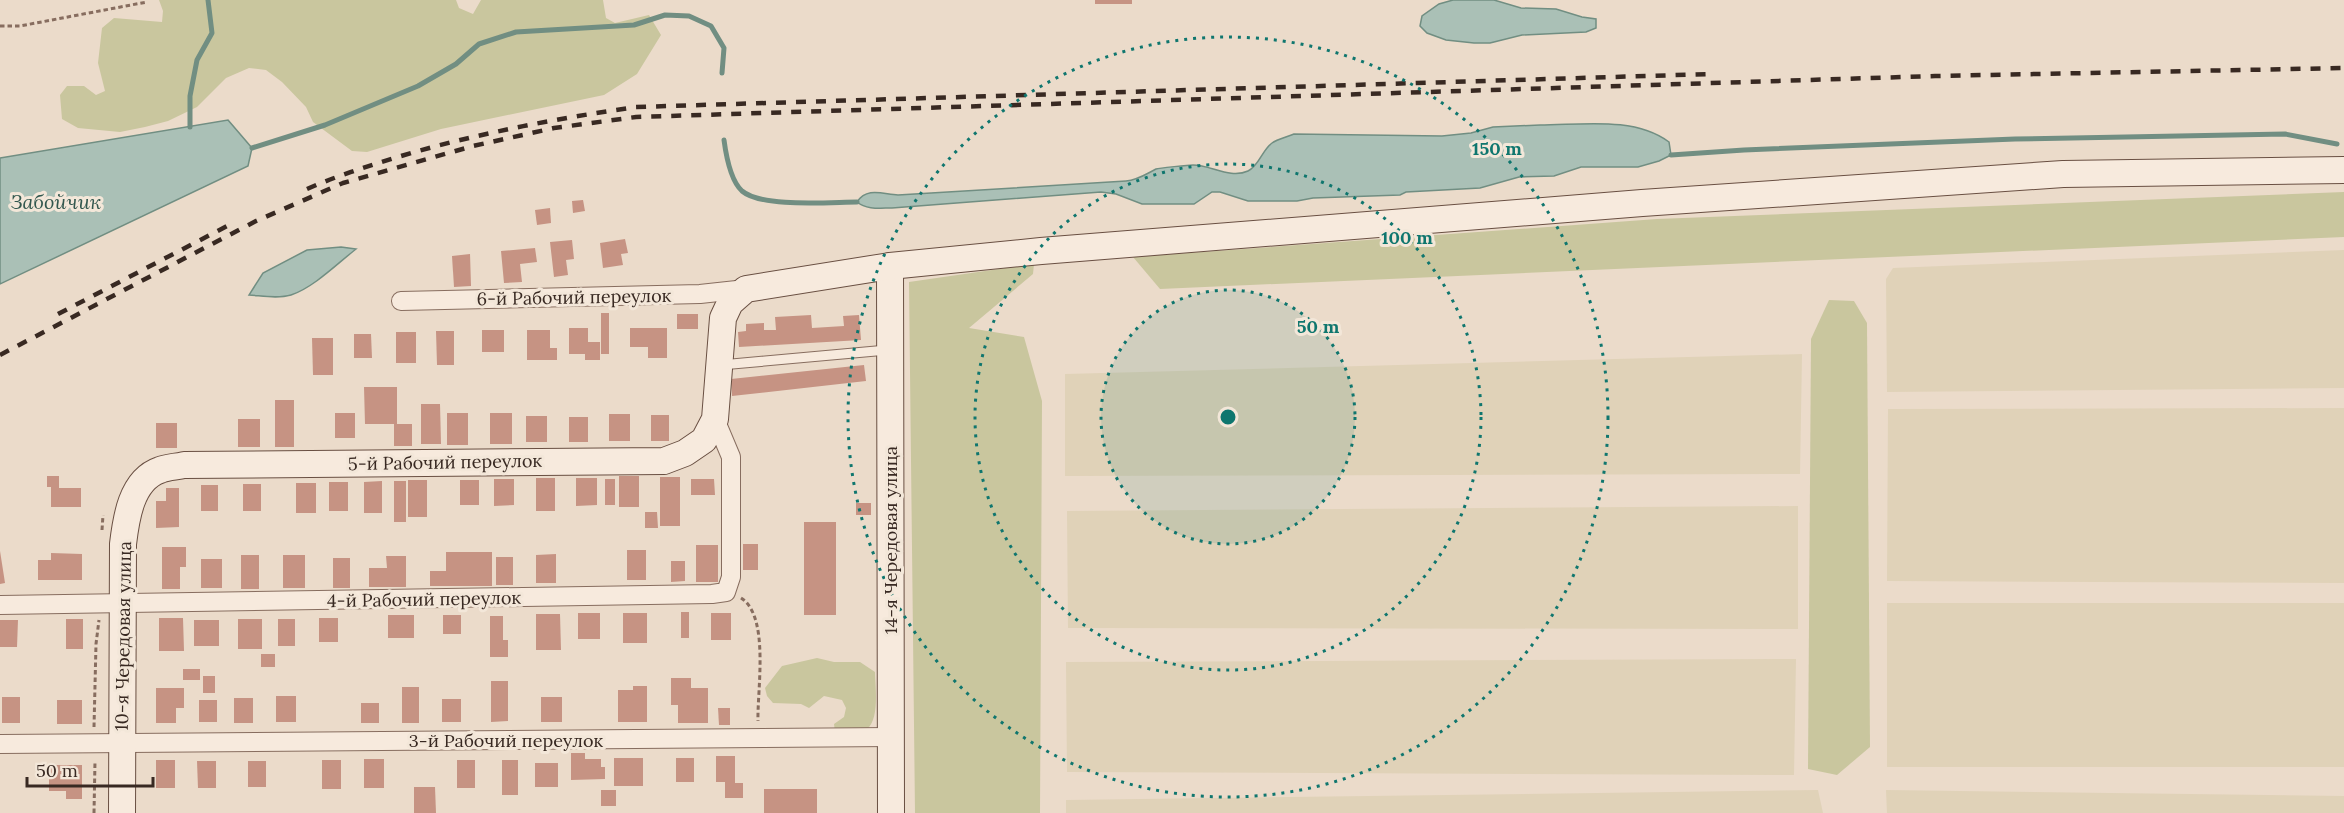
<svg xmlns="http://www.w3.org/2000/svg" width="2344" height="813" font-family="Lora,serif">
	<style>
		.farmland { fill: #e0d2b8 }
		.green { fill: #c9c69e }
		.water { fill: #aac0b6; stroke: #718e82; stroke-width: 1.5 }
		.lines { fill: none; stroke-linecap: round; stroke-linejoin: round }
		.stream { stroke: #718e82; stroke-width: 5 }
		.building { fill: #c69383 }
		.lane-casing { stroke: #876d5f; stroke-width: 11 }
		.street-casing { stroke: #876d5f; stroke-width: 20 }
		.secondary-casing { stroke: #694f42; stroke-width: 28 }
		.path { stroke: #876d5f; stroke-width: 3; stroke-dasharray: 4.5 3; stroke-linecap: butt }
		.lane { stroke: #f7eadd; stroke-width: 9 }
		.street { stroke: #f7eadd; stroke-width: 18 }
		.secondary { stroke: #f7eadd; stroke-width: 26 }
		.rail { stroke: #382922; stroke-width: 4.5; stroke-dasharray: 10 10; stroke-linecap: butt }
		.ring { fill: none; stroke: #0f766e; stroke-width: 3; stroke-dasharray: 3 6 }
		.labels { text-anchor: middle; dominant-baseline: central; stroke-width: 6; stroke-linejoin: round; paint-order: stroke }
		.street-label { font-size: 18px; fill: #382922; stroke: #f3e7d9 }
		.water-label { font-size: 20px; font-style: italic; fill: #32574e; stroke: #f3e7d9 }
		.centre { fill: #0f766e; stroke: #f3e7d9; stroke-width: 3 }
		.ring-label { font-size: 18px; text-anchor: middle; font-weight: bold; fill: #0f766e; stroke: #f3e7d9; stroke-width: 6; stroke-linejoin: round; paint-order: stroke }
	</style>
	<rect width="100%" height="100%" fill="#ebdbca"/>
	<!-- farmland -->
	<g class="farmland">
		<polygon points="2344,250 2344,388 1887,392 1886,279 1893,268"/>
		<polygon points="1802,354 1800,474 1065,476 1065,374"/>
		<polygon points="2344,408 2344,583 1887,581 1888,409"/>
		<polygon points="1798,506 1798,629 1068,628 1067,511"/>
		<rect x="1887" y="603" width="457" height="164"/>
		<polygon points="1796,659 1794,775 1067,772 1066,662"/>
		<polygon points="1818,790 1823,813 1066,813 1066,800"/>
		<polygon points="1886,790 2344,796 2344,813 1887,813"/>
	</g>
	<!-- green -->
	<g class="green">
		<polygon points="159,0 456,0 459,8 473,14 481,0 603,0 606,18 615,23 649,15 661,35 637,74 604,95 441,129 367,152 352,151 313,122 306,107 282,82 266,70 249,68 226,78 197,107 168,121 145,127 120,132 78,128 62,119 60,95 67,86 84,86 96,95 105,91 98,63 102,28 114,18 162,22 163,11"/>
		<polygon points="2344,192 2344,237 1160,289 1133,257 1657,219"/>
		<polygon points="1034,264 1033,274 969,328 1024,337 1042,401 1040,813 915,813 909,282"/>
		<polygon points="1829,300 1854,301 1867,323 1870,747 1837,775 1808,769 1811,339"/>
		<path d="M817 658 834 662H860L875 672C875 688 882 729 859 733 852 734 842 732 835 732L834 724 844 717 846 708 842 700 824 696 809 708 801 704 773 703 767 696 765 688 782 666Z"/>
	</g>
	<!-- water -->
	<g class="water">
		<polygon points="1453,0 1494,0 1521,8 1556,9 1582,17 1596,19 1596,28 1586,32 1522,35 1490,43 1474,43 1446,40 1427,33 1420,26 1422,16 1439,4"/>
		<polygon points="228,120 252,148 248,166 0,284 0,158"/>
		<path d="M1540 125C1581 125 1634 116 1669 142L1671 155 1659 161 1638 167H1581L1554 176 1519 177 1480 188 1406 192 1400 195 1313 198 1297 201H1248L1220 192H1212L1194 204H1142L1116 194 1101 192 892 208C880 208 867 210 857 202 867 187 882 194 898 195L1126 181C1138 180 1146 174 1156 169 1159 168 1189 165 1193 165 1211 165 1230 179 1248 171 1259 166 1262 150 1272 143 1277 139 1287 137 1294 134L1442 136 1471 133 1493 127Z"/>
		<path d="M341 247 356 249C338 263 313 288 291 295 278 299 263 296 249 295L263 273 307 250Z"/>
	</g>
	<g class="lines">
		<!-- stream -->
		<g class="stream">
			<polyline points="190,127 190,96 197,60 212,33 208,0"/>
			<path d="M724 140C726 155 730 180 742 191 762 208 831 202 857 202"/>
			<polyline points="252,148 325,125 418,86 456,64 479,44 516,32 634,25 665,15 689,16 711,26 724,48 722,73"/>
			<polyline points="1671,155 1744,150 2015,139 2285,134 2337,144"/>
		</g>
	</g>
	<!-- building -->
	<g class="building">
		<rect x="1095" y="0" width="37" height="4"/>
		<polygon points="583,200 585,211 573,213 572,201"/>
		<polygon points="550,208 551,223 537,225 535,210"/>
		<polygon points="625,239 628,253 621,254 623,265 603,268 600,243"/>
		<polygon points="572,240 574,259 566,260 568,275 554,277 550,242"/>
		<polygon points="535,248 537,262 520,264 522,282 504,283 501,251"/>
		<polygon points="470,254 471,286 454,287 452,256"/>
		<rect x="601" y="313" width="8" height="41"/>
		<rect x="677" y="314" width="21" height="15"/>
		<polygon points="811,315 812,328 844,326 843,316 859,315 861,340 739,347 738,332 746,331 746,324 764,323 764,330 776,330 775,317"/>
		<polygon points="569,328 588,328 588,342 600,342 600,360 585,360 585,354 569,354"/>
		<polygon points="630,328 667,328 667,358 648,358 648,347 630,347"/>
		<rect x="482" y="330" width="22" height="22"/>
		<polygon points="527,330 550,330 550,348 557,348 557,360 527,360"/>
		<polygon points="436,331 454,331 454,365 437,365"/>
		<rect x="396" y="332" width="20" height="31"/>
		<polygon points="354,334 371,334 372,358 354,358"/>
		<polygon points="312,338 333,338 333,375 313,375"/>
		<polygon points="864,365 866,381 732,396 731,379"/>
		<polygon points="364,387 397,387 397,424 412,424 412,446 394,446 394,424 365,424"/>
		<rect x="275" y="400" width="19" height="47"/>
		<polygon points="421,404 440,404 441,444 421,444"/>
		<rect x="335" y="413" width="20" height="25"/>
		<rect x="447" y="413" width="21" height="32"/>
		<rect x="490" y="413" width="22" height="31"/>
		<rect x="609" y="414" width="21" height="27"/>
		<rect x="651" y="415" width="18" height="26"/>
		<rect x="526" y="416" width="21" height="26"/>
		<rect x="569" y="417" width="19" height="25"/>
		<rect x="238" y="419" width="22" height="28"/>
		<rect x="156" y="423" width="21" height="25"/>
		<polygon points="47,476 59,476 59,488 81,488 81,507 51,507 51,487 47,487"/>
		<rect x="619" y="476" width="20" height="31"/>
		<rect x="660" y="477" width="20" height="49"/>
		<rect x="536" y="478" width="19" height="33"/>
		<polygon points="576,478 597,478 597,505 576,506"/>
		<polygon points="494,479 514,479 514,505 494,506"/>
		<rect x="605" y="479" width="10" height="26"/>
		<polygon points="691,479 714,479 715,495 691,495"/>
		<rect x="408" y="480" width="19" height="37"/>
		<rect x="460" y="480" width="19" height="25"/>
		<polygon points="382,481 382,513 364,513 364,482"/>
		<rect x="394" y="481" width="12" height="41"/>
		<rect x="329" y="482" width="19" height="29"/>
		<rect x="296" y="483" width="20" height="30"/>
		<rect x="243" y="484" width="18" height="27"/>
		<rect x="201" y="485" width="17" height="26"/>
		<polygon points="166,488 179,488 179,527 156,528 156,501 166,501"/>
		<rect x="856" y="503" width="15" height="12"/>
		<polygon points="645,512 657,512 658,528 645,528"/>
		<rect x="804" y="522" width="32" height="93"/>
		<rect x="743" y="544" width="15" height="26"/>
		<rect x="696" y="545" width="22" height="37"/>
		<polygon points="162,547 186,547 186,567 180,567 180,589 162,589"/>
		<rect x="627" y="550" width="19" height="30"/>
		<polygon points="0,551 5,583 0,584"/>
		<polygon points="446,552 492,552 492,586 430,586 430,571 446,571"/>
		<polygon points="51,553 82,554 82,580 38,580 38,560 51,560"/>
		<polygon points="556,554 556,583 536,583 536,555"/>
		<rect x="241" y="555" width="18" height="34"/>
		<rect x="283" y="555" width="22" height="33"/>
		<polygon points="386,556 406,556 406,587 369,587 369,568 387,568"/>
		<rect x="496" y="557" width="17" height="28"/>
		<rect x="333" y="558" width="17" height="30"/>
		<rect x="201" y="559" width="21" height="29"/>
		<polygon points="671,561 685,561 685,581 671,582"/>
		<rect x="681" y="612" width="8" height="26"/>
		<rect x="578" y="613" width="22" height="26"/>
		<rect x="623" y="613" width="24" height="30"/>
		<rect x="711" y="613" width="20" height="27"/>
		<polygon points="536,614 560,614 561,650 536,650"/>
		<rect x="388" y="615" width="26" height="23"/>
		<rect x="443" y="615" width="18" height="19"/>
		<polygon points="490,616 503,616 503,640 508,640 508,657 490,657"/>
		<polygon points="159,618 183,618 184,651 159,651"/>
		<rect x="319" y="618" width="19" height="24"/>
		<rect x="66" y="619" width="17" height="30"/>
		<rect x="238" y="619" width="24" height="30"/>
		<rect x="278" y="619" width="17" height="27"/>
		<polygon points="0,620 18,620 17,647 0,647"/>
		<rect x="194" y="620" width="25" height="26"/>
		<rect x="261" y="654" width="14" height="13"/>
		<rect x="183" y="669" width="17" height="11"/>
		<rect x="203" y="676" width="12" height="17"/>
		<polygon points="671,678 691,678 691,688 708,688 708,723 678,723 678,705 671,705"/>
		<polygon points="491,681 508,681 508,721 491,722"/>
		<polygon points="633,686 647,686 647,722 618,722 618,690 633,690"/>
		<rect x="402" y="687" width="17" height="36"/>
		<polygon points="156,688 184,688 184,708 176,708 176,723 156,723"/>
		<rect x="276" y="696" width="20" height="26"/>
		<rect x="2" y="697" width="18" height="26"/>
		<rect x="541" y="697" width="21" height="25"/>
		<rect x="234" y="698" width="19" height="25"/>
		<rect x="442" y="699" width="19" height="23"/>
		<rect x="57" y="700" width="25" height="24"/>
		<rect x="199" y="700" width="18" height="22"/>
		<rect x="361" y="703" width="18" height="20"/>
		<polygon points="718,708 730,708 730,725 719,725"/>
		<polygon points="571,753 585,753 585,759 601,759 601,767 605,767 605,779 571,780"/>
		<polygon points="716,756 735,756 735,783 743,783 743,798 725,798 725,782 716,782"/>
		<rect x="614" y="758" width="29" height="28"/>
		<rect x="676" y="758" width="18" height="24"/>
		<rect x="364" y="759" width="20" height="29"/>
		<rect x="156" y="760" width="19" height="28"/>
		<rect x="322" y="760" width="19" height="29"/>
		<rect x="457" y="760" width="18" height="28"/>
		<rect x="502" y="760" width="16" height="35"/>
		<polygon points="197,761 216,761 216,788 198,788"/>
		<rect x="248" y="761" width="18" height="26"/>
		<rect x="535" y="763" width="23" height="24"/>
		<polygon points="49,765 82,765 82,799 66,799 66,791 49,791"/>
		<polygon points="414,787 435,787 436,813 414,813"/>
		<rect x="764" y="789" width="53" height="24"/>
		<rect x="601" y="790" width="15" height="16"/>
	</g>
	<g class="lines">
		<defs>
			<polyline id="lane" points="721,365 887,350"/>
			<g id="street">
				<polyline points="401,301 700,294 746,289"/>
				<polyline points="0,605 712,594 726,592 731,577 731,457 715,419"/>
				<polyline points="0,744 891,737"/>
			</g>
			<g id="secondary">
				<polyline points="890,266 891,813"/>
				<path d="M122 813 123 544C126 519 131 480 160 470 167 467 176 467 184 465L664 461 685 453 704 440 715 419 723 318 730 303 746 289 890 266 1041 251 1642 203 2063 174 2344 170"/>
			</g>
		</defs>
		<!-- lane casing -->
		<use href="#lane" class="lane-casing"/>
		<!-- street casing -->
		<use href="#street" class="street-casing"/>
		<!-- secondary casing -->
		<use href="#secondary" class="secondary-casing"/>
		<!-- path -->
		<g class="path">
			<polyline points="0,26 20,26 147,2"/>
			<polyline points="102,530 103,515"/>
			<path d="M741 598C770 616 757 691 758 721"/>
			<polyline points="94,727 96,644 99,620"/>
			<polyline points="94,813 95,761"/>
		</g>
		<!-- lane -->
		<use href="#lane" class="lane"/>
		<!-- street -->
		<use href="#street" class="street"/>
		<!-- secondary -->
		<use href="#secondary" class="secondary"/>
		<!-- rail -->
		<g class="rail">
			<path d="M307 189C341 174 375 164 411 153 485 132 560 118 636 107L1711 74"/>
			<polyline points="58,314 231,224"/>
			<polyline points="0,355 256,221 343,183 473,146 554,128 636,117 1935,76 2344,68"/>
		</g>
	</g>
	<!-- distance rings -->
	<circle cx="1228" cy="417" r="127" fill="#0f766e" fill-opacity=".12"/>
	<g class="ring">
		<circle cx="1228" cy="417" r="127"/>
		<circle cx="1228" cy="417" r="253"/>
		<circle cx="1228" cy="417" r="380"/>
	</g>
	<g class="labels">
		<!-- street labels -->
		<g class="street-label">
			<text transform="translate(574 297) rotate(-1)">6-й Рабочий переулок</text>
			<text transform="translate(445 462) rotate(-1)">5-й Рабочий переулок</text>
			<text transform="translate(890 540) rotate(-90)">14-я Чередовая улица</text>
			<text transform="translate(424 599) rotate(-1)">4-й Рабочий переулок</text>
			<text transform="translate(123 636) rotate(-89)">10-я Чередовая улица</text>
			<text x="506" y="740">3-й Рабочий переулок</text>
		</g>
		<!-- water labels -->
		<g class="water-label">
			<text x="56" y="201">Забойчик</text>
		</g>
	</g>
	<circle cx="1228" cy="417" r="9" class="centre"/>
	<g class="ring-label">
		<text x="1497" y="155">150 m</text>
		<text x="1407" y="244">100 m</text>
		<text x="1318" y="333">50 m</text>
	</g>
	<!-- scale -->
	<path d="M27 777v9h126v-9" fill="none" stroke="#382922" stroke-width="3"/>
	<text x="36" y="777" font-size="18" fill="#382922" stroke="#f3e7d9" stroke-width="4.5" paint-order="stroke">50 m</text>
</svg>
